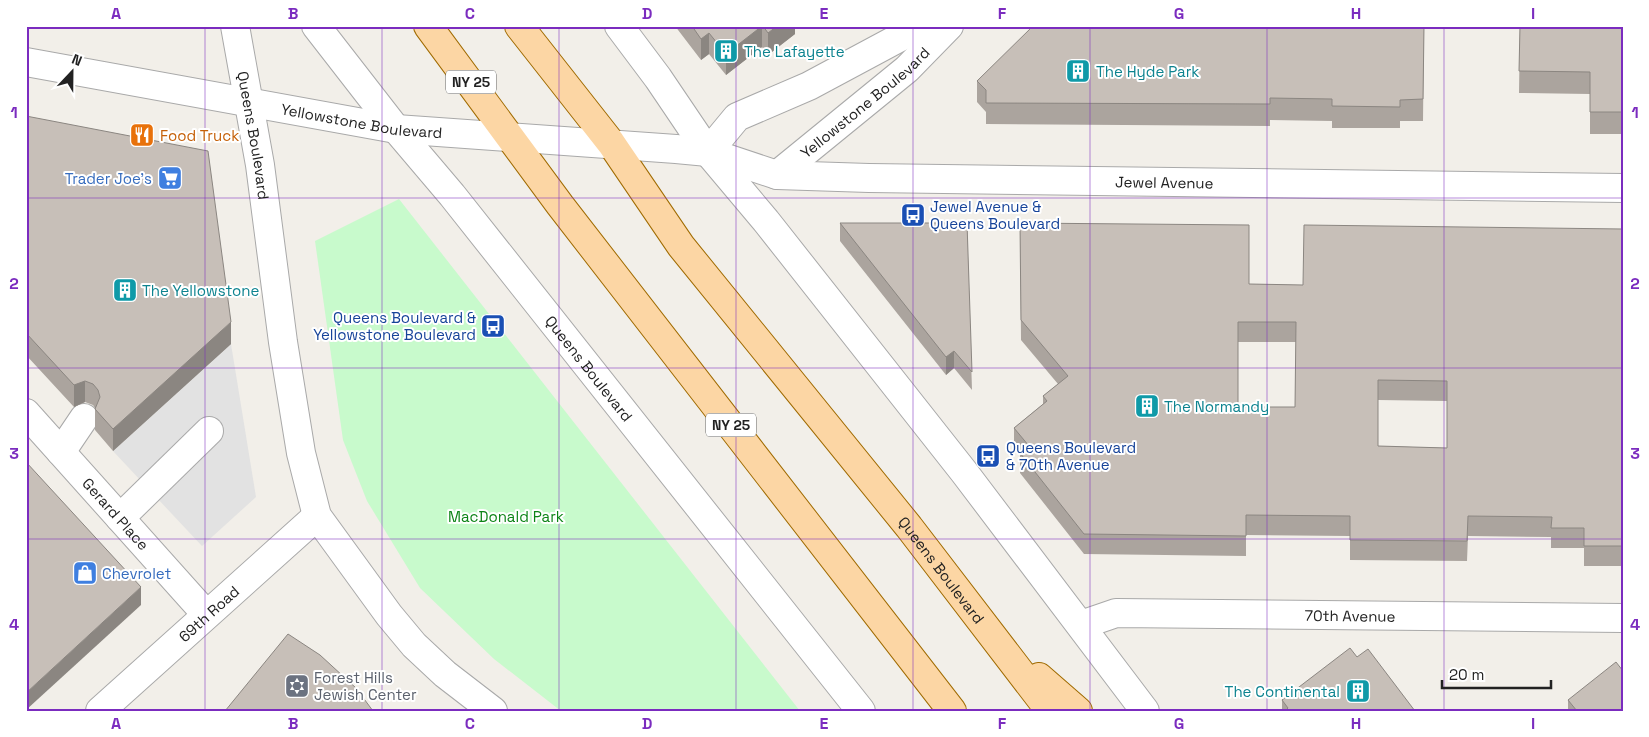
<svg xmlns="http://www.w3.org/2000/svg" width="1649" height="737" font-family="'Space Grotesk',sans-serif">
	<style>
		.park { fill: #c8facc }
		.parking { fill: #e2e2e2 }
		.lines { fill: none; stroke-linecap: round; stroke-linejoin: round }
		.minor-casing { stroke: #a9a9a9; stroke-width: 30 }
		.major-casing { stroke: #a06b00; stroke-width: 30 }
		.minor { stroke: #fff; stroke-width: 28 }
		.major { stroke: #fcd6a4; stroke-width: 28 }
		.wall { fill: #aba49e; fill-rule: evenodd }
		.shaded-wall { fill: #8b8681 }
		.building { fill: #c7bfb8; stroke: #8b8681; fill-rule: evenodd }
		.grid { fill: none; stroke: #7b2cbf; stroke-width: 1; stroke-opacity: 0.55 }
		.labels { text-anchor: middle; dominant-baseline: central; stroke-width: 4; stroke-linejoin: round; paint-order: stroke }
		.shield { fill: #fff; stroke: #646464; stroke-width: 1 }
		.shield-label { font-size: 14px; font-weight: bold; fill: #222 }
		.culture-label { font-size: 15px; fill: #0d838f; stroke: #fff; text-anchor: start }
		.street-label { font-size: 15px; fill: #222; stroke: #fff }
		.food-label { font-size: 15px; fill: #c56008; stroke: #fff; text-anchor: start }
		.shop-label { font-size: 15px; fill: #366cbe; stroke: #fff; text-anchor: end }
		.transit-label { font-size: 15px; fill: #164399; stroke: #fff; text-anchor: start }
		.park-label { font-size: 15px; fill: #0c8416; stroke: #fff }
		.worship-label { font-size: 15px; fill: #5b616d; stroke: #fff; text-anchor: start }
		.neatline { fill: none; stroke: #7b2cbf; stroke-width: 2 }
		.grid-label { font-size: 16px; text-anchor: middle; font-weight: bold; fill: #7b2cbf }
	</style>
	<rect width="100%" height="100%" fill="#f2efe9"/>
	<!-- park -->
	<polygon class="park" points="399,199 800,711 561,711 494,659 420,588 367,501 343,440 315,241"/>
	<!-- parking -->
	<polygon class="parking" points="231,344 256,497 202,546 113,451"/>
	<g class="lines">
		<defs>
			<g id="minor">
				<path id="s1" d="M235 26 260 165 283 342 301 453 317 516 389 615 414 645 445 674 493 711"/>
				<path id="s2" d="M316 26 396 129 452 195 861 711"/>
				<polyline points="619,26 658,78 708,152 766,221 964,472 1145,711"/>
				<path id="s3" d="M26 62 396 129 676 149 708 152 777 175 869 178 1623 188"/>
				<polyline points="708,152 737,117 809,86 921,26"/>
				<path id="s4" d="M777 175 907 69 949 26"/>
				<path id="s5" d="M26 413 206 614"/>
				<polyline points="61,452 84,418"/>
				<polyline points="120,518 209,431"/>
				<path id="s6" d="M1081 625 1116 613 1623 618"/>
				<path id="s7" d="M100 711 317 516"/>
			</g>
			<g id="major">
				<polyline points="428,26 560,205 952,711"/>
				<path id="s8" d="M519 26 611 143 681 246 909 527 1050 711"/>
				<polyline points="1039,677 1078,711"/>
			</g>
		</defs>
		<!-- minor casing -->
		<use href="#minor" class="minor-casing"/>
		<!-- major casing -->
		<use href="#major" class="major-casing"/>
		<!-- minor -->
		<use href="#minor" class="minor"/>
		<!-- major -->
		<use href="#major" class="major"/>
	</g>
	<!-- wall -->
	<g class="wall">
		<polygon points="168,26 188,26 188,29"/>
		<polygon points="675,26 795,26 795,34 768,55 762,47 726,75 709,54 701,60"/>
		<polygon points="1424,26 1423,121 1400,121 1400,128 1332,128 1332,121 1270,120 1270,126 986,124 986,112 977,102 977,81"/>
		<polygon points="1520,26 1623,26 1623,134 1590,134 1590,94 1519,93"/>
		<polygon points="26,116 231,344 113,451 95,430 95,408 93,405 85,402 74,407 26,355"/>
		<polygon points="840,223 967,223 972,390 954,368 946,375 840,241"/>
		<path d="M1020 223 1249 284 1303 285 1623 229V566H1584V548H1551V537L1468 536 1467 561 1350 560V536L1246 535V556L1084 554 1020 473V455L1014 448V428L1043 404V396L1058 384 1021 340ZM1238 342H1296L1295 407H1238ZM1378 400 1447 401V448L1378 446Z"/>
		<polygon points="1357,657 1415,711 1282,711 1282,700"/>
		<polygon points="1568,700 1623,711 1568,711"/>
	</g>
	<!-- shaded-wall -->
	<g class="shaded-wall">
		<polygon points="762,26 762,47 726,75 726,54"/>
		<polygon points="777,26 795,26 795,34 768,55 768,33"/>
		<polygon points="709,33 709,54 701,60 701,39"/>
		<polygon points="231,322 231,344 113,451 113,429"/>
		<polygon points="954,351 954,368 946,375 946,357"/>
		<polygon points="85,381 85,402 74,407 74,385"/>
		<polygon points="141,587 141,605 26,710 26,693"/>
	</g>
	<!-- building -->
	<g class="building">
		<polygon points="692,26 762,26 726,54 709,33 701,39"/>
		<polygon points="763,26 777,26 768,33"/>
		<polygon points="1033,26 1424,26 1423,99 1400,100 1400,107 1332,106 1332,99 1270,98 1270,104 986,103 986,90 977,81"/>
		<polygon points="1520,26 1623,26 1623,112 1590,112 1590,72 1519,71"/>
		<polygon points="26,116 208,151 231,322 113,429 95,409 100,397 98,390 93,384 85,381 74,385 26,333"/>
		<polygon points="840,223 967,223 972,372 954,351 946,357"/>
		<path d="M1020 223 1249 225V284L1303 285 1304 225 1623 229V546H1584V528H1551L1552 517 1468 516 1467 541 1350 540V516L1246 515V536L1084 534 1020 453 1029 446 1014 428 1047 401 1043 396 1068 376 1021 320ZM1238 322H1296L1295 407H1238ZM1378 380 1447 381V448L1378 446Z"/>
		<polygon points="26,462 141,587 26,693"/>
		<polygon points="288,634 320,655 356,688 373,711 225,711"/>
		<polygon points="1350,648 1357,657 1368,649 1415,711 1285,711 1288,708 1282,700"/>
		<polygon points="1616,662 1623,671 1623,711 1577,711 1568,700"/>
	</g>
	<!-- grid -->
	<path class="grid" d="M205 26V711M382 26V711M559 26V711M736 26V711M913 26V711M1090 26V711M1267 26V711M1444 26V711M26 198H1623M26 368H1623M26 539H1623"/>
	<!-- icons -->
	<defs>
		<symbol id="building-square" viewBox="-11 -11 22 22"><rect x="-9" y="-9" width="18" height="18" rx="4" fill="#0f9aa8" stroke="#fff"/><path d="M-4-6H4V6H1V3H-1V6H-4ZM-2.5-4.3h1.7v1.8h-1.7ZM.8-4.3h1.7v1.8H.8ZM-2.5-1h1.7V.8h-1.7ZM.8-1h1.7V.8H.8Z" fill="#fff"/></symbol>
		<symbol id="restaurant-square" viewBox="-11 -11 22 22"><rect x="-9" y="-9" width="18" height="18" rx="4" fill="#e8710a" stroke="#fff"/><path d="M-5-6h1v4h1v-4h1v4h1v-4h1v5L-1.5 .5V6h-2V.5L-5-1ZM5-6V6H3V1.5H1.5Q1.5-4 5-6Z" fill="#fff"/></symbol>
		<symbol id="supermarket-square" viewBox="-11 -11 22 22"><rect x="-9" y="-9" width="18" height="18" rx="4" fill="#3f7fe0" stroke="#fff"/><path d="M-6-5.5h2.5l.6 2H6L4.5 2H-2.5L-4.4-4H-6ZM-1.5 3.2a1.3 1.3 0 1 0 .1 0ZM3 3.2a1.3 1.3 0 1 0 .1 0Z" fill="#fff"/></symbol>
		<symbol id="bus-square" viewBox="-11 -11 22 22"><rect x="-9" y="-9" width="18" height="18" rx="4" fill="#1a4fb4" stroke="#fff"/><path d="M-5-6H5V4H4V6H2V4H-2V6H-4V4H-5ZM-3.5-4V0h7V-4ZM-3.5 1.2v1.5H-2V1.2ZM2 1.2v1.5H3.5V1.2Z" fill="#fff"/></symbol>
		<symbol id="shop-square" viewBox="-11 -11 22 22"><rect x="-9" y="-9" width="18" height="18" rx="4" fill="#3f7fe0" stroke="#fff"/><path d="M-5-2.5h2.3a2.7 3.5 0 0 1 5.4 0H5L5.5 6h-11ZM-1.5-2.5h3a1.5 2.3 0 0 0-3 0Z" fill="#fff"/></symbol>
		<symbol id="synagogue-square" viewBox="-11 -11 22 22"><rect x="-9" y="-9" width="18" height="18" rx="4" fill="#6b7280" stroke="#fff"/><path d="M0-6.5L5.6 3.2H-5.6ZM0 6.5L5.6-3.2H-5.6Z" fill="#fff"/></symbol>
	</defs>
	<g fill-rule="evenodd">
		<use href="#building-square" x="712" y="37" width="28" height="28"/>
		<use href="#building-square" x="1064" y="57" width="28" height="28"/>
		<use href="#restaurant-square" x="128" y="121" width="28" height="28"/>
		<use href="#supermarket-square" x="156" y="164" width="28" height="28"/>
		<use href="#bus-square" x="899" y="201" width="28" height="28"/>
		<use href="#building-square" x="111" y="276" width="28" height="28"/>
		<use href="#bus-square" x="479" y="312" width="28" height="28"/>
		<use href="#building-square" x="1133" y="392" width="28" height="28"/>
		<use href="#bus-square" x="974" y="442" width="28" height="28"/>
		<use href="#shop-square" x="71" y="559" width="28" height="28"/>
		<use href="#synagogue-square" x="283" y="672" width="28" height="28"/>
		<use href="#building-square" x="1344" y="677" width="28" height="28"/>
	</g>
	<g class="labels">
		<!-- shield labels -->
		<g class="shield">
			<rect x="446" y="70.5" width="50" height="23" rx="4"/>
			<rect x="706" y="413.5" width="50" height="23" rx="4"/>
		</g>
		<g class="shield-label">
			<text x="471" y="82">NY 25</text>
			<text x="731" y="425">NY 25</text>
		</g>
		<!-- culture labels -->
		<g class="culture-label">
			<text x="744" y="51">The Lafayette</text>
			<text x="1096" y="71">The Hyde Park</text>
			<text x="142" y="290">The Yellowstone</text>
			<text x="1164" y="406">The Normandy</text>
			<text x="1340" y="691" text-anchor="end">The Continental</text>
		</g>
		<!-- street labels -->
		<g class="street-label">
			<text stroke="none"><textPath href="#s4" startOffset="114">Yellowstone Boulevard</textPath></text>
			<text stroke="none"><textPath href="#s3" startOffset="341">Yellowstone Boulevard</textPath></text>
			<text stroke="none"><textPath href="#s1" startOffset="111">Queens Boulevard</textPath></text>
			<text stroke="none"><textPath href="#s3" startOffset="1149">Jewel Avenue</textPath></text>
			<text stroke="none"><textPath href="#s2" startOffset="438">Queens Boulevard</textPath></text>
			<text stroke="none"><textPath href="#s5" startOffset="135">Gerard Place</textPath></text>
			<text stroke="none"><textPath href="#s8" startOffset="689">Queens Boulevard</textPath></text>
			<text stroke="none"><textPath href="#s7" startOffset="146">69th Road</textPath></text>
			<text stroke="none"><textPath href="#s6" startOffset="271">70th Avenue</textPath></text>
		</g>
		<!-- food labels -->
		<g class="food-label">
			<text x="160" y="135">Food Truck</text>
		</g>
		<!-- shop labels -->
		<g class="shop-label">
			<text x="152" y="178">Trader Joe's</text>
			<text x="102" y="573" text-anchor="start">Chevrolet</text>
		</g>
		<!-- transit labels -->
		<g class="transit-label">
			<text x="930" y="206">Jewel Avenue &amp;<tspan x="930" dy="17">Queens Boulevard</tspan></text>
			<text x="476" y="317" text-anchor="end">Queens Boulevard &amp;<tspan x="476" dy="17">Yellowstone Boulevard</tspan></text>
			<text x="1006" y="447">Queens Boulevard<tspan x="1006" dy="17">&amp; 70th Avenue</tspan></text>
		</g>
		<!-- park labels -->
		<g class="park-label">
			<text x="506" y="516">MacDonald Park</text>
		</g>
		<!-- worship labels -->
		<g class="worship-label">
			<text x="314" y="677">Forest Hills<tspan x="314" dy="17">Jewish Center</tspan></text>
		</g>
	</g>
	<!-- border -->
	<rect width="1649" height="737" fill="none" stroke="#ffffff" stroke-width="55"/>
	<!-- north arrow -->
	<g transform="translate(72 72) rotate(22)" stroke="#ffffff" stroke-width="4" paint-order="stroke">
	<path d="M0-4L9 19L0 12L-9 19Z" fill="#222222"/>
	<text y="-8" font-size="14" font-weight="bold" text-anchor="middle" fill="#222222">N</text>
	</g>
	<!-- scale -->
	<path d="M1442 680v8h109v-8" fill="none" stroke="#222222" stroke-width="2.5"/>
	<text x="1449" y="680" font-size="15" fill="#222222" stroke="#ffffff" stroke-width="4" paint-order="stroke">20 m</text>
	<rect x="28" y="28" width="1594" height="682" class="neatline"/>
	<g class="grid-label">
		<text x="116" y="19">A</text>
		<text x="293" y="19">B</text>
		<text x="470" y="19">C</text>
		<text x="647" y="19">D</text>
		<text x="824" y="19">E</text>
		<text x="1002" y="19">F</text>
		<text x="1179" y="19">G</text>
		<text x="1356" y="19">H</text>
		<text x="1533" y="19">I</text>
		<text x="14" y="118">1</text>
		<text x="1635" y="118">1</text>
		<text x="14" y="289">2</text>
		<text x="1635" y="289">2</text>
		<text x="14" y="459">3</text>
		<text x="1635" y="459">3</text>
		<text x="14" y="630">4</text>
		<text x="1635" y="630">4</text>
		<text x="116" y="729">A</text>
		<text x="293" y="729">B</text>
		<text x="470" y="729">C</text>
		<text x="647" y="729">D</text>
		<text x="824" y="729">E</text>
		<text x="1002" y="729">F</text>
		<text x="1179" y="729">G</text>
		<text x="1356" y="729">H</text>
		<text x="1533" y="729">I</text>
	</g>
</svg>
